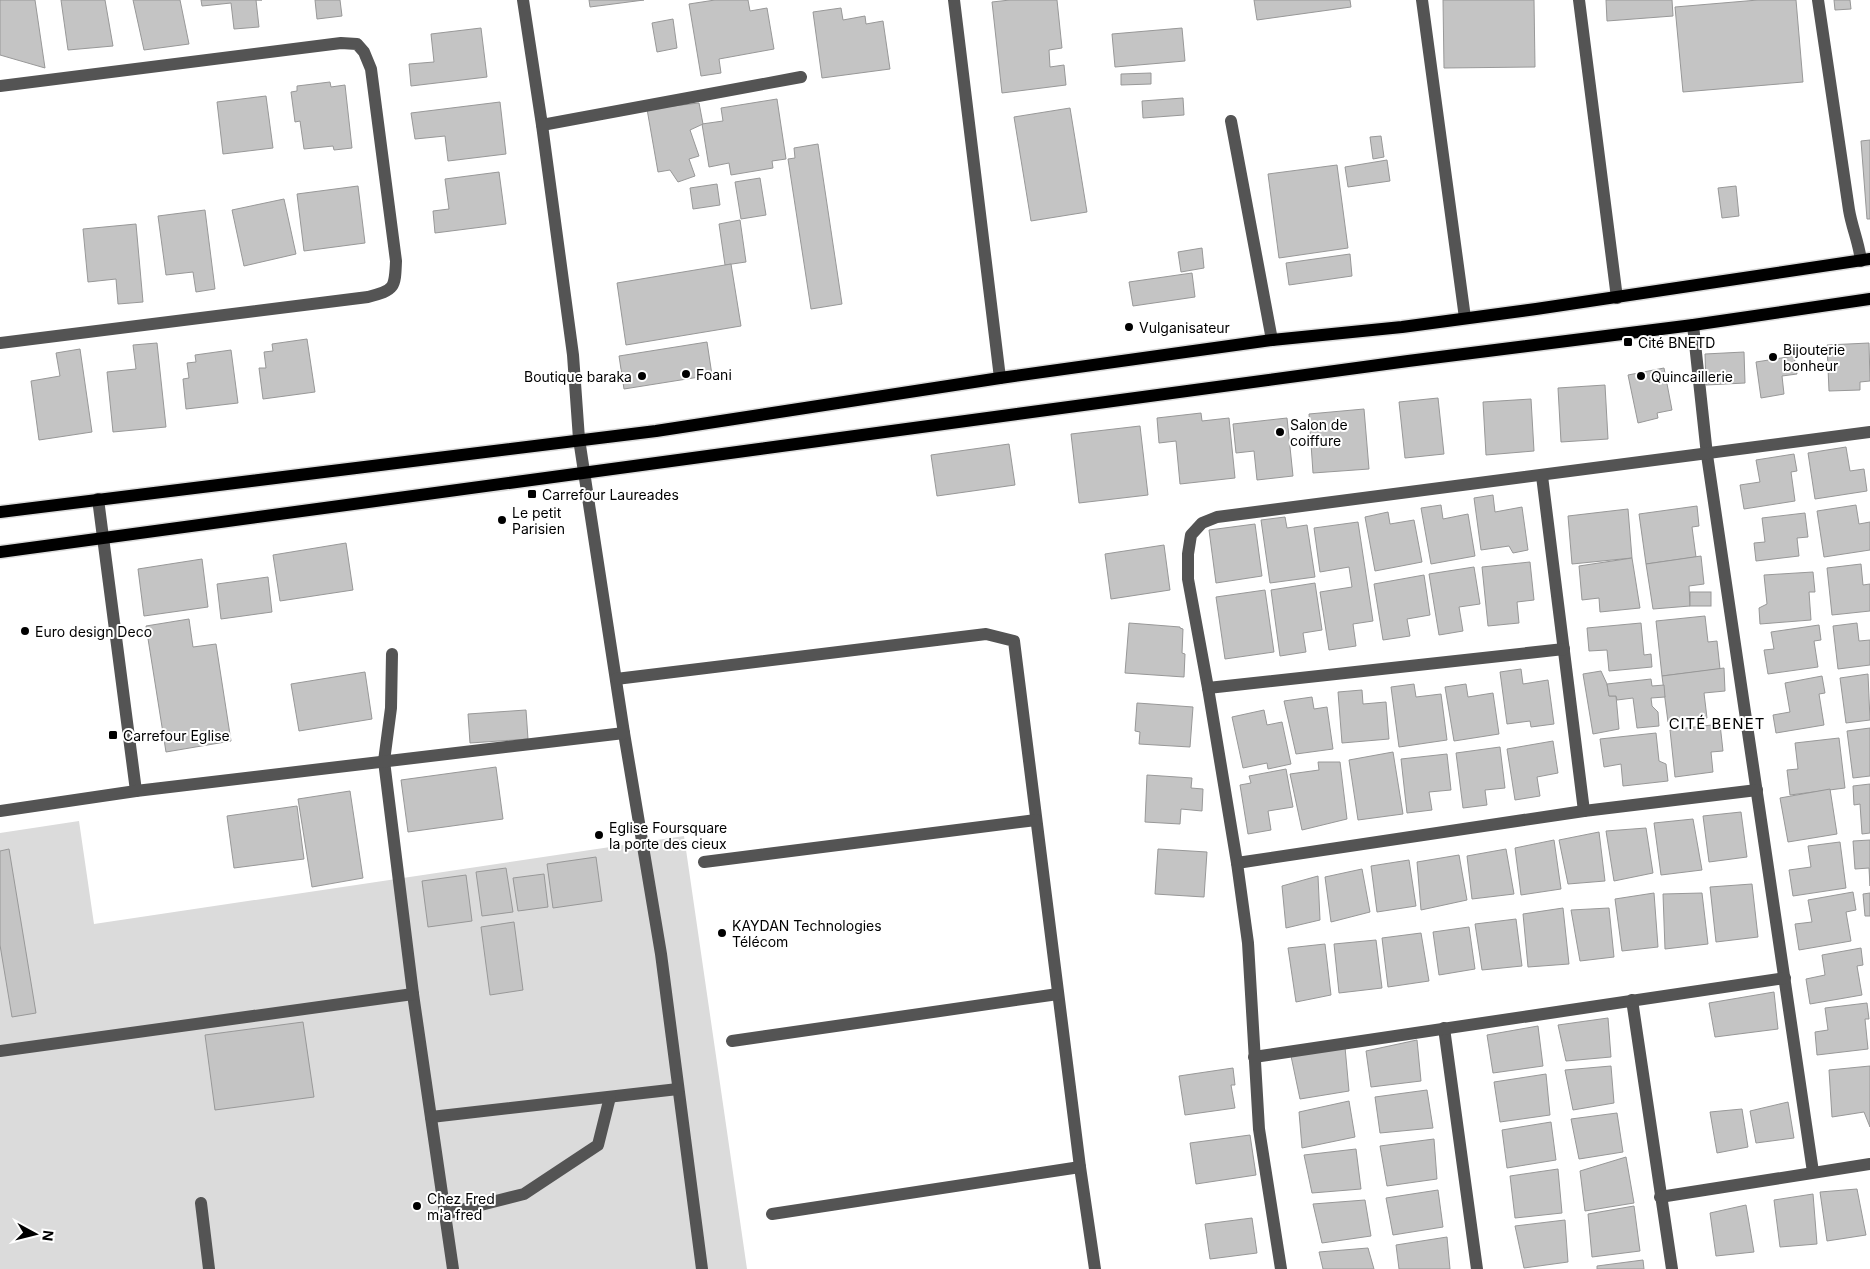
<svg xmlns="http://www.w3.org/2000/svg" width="1870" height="1269" font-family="Inter,sans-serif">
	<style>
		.green { fill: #dbdbdb }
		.building { fill: #c4c4c4; stroke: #989898 }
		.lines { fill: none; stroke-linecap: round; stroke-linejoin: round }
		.major-casing { stroke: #dbdbdb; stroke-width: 15 }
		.minor { stroke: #545454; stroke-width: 12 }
		.major { stroke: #000; stroke-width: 12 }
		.poi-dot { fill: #000; stroke: #fff; stroke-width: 2 }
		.labels { text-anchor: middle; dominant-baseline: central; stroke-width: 4; stroke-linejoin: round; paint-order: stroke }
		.poi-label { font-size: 14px; fill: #000; stroke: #fff; text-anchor: start }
		.neighbourhood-label { font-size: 15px; letter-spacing: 1px; fill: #000; stroke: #fff }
	</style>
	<rect width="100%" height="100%" fill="#fff"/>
	<!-- green -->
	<polygon class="green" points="79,821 94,924 684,836 747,1269 0,1269 0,833"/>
	<!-- building -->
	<g class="building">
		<polygon points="0,0 35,0 45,68 0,55"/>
		<polygon points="61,0 105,0 113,46 68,50"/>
		<polygon points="133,0 180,0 189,44 144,50"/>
		<polygon points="201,0 262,0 256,0 259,27 234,29 231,3 202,6"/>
		<polygon points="315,0 340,0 342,16 317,19"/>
		<polygon points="589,0 644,0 590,7"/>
		<polygon points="715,0 748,0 750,11 767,8 774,49 719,59 721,73 701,76 689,4"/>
		<polygon points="1010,0 1057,0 1062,48 1049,50 1050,67 1064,65 1066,85 1002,93 992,2"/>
		<polygon points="1254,0 1350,0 1351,7 1257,20"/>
		<polygon points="1443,0 1534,0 1535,67 1444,68"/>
		<polygon points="1606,0 1672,0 1673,16 1607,21"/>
		<polygon points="1758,0 1796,0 1803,82 1683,92 1675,7"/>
		<polygon points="1834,0 1850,0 1851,9 1835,10"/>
		<polygon points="841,8 843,20 865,16 866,24 883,21 890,69 822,78 813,12"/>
		<polygon points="673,19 677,48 657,52 652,23"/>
		<polygon points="481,28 487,77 411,86 409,64 434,62 431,34"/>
		<polygon points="1182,28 1185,61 1115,67 1112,34"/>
		<polygon points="1151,73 1151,84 1121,85 1121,74"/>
		<polygon points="330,82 331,87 345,85 352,148 334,150 333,146 304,149 300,121 295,122 291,92 297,91 297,86"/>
		<polygon points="266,96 273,148 223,154 217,102"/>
		<polygon points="1183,98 1184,115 1143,118 1142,101"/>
		<polygon points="777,99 786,159 772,161 773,168 731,175 729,163 709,167 702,124 723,121 721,108"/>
		<polygon points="500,102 506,154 448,161 445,136 415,139 411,113"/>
		<polygon points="699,103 703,124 690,130 699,156 689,159 695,176 678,182 670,170 658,172 647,109"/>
		<polygon points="1070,108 1087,212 1031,221 1014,117"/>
		<polygon points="1381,136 1384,157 1373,159 1370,137"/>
		<polygon points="1870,140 1870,219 1867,219 1861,141"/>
		<polygon points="818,144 842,304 811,309 788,159 795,158 794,148"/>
		<polygon points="1387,160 1390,181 1348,187 1345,167"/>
		<polygon points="1337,165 1348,248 1279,258 1268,174"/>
		<polygon points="499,172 506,224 435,233 433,211 449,209 445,179"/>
		<polygon points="760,178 766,215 741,219 735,182"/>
		<polygon points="717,184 720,205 693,209 690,188"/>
		<polygon points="358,186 365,243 304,251 297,194"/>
		<polygon points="1736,186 1739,216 1722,218 1718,188"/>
		<polygon points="284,199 296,254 244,266 232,210"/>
		<polygon points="205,210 215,289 196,292 193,272 166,275 158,216"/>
		<polygon points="740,220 746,262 725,265 719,224"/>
		<polygon points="136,224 143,302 118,304 116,279 88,282 83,229"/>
		<polygon points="1202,248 1204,268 1181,272 1178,252"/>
		<polygon points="1350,254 1352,276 1289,285 1286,263"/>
		<polygon points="731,264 741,326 626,345 617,283"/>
		<polygon points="1192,273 1195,297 1133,306 1129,282"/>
		<polygon points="307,339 315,392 263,399 259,368 266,368 264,352 273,351 272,344"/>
		<polygon points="707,342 712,375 624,389 619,356"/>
		<polygon points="157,343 166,427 113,432 107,372 136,369 133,345"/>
		<polygon points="1869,343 1870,381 1860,382 1860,390 1829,391 1827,345"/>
		<polygon points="80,349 92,432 39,440 31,381 60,376 56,353"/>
		<polygon points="231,350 238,403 186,409 183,379 189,378 187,363 196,362 195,355"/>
		<polygon points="1744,352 1745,383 1706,385 1705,354"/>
		<polygon points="1794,356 1797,374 1782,376 1784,394 1761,398 1756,362"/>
		<polygon points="1664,368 1672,410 1657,413 1658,418 1638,423 1628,375"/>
		<polygon points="1605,385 1608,439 1561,442 1558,388"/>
		<polygon points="1438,398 1444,454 1405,458 1399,402"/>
		<polygon points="1531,399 1534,451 1486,455 1483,402"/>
		<polygon points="1364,409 1369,469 1313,473 1309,414"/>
		<polygon points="1201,413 1202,421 1229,418 1235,478 1180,484 1176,441 1159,443 1157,418"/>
		<polygon points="1287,418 1293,476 1257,480 1254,451 1236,453 1233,424"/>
		<polygon points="1140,426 1148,495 1079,503 1071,434"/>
		<polygon points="1009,444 1015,485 937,496 931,455"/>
		<polygon points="1846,447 1850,471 1864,469 1867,491 1815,499 1808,453"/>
		<polygon points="1794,454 1797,471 1791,472 1795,501 1744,509 1740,485 1760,482 1756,460"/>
		<polygon points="1493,495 1495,512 1522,507 1528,550 1513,553 1509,546 1481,550 1474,498"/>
		<polygon points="1441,505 1443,519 1468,514 1475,556 1431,564 1421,508"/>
		<polygon points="1856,505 1859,524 1870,522 1870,550 1824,557 1817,511"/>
		<polygon points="1697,506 1699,526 1692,527 1696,557 1646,564 1639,514"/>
		<polygon points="1628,509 1632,558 1572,564 1568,516"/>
		<polygon points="1388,512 1390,524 1414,520 1422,562 1375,571 1365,517"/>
		<polygon points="1805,513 1808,537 1797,538 1799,556 1756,561 1754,543 1765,542 1762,518"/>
		<polygon points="1285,517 1287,528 1307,525 1315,577 1270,583 1261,520"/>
		<polygon points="1358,522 1373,621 1353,624 1356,646 1329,650 1320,592 1352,587 1349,567 1320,572 1314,528"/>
		<polygon points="1255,524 1262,576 1216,583 1209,530"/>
		<polygon points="346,543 353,590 280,601 273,555"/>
		<polygon points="1164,545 1170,590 1111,599 1105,554"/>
		<polygon points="1701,556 1704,584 1689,586 1690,606 1653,609 1646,564"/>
		<polygon points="1632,558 1640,608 1600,612 1599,598 1582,600 1579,566"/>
		<polygon points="202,559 208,607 144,616 138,569"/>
		<polygon points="1530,562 1534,600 1517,602 1519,623 1488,626 1482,567"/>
		<polygon points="1861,564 1863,585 1870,584 1870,611 1832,615 1827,568"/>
		<polygon points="1474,567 1480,604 1459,607 1463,631 1439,635 1429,574"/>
		<polygon points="1813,572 1815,592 1809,592 1811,620 1760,624 1759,608 1767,604 1764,575"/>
		<polygon points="1424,575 1430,615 1407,619 1410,636 1383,640 1374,584"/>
		<polygon points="268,577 272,612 221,619 217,584"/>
		<polygon points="1315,583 1322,630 1303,633 1306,652 1280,656 1271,590"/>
		<polygon points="1265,590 1274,652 1225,659 1216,597"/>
		<rect x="1690" y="592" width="21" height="14"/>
		<polygon points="1705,616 1708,642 1717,641 1720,669 1662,676 1656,621"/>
		<polygon points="189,619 193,647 216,644 231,741 166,752 146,626"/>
		<polygon points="1129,623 1180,627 1180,628 1183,629 1182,653 1185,654 1184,677 1125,673"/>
		<polygon points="1641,623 1644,655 1651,654 1652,667 1609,671 1607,650 1589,651 1587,628"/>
		<polygon points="1857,623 1859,641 1870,640 1870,665 1838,669 1833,626"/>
		<polygon points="1819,625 1821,640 1814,641 1818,667 1768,674 1764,650 1774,649 1771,632"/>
		<polygon points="1724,668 1725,691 1704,693 1707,718 1668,722 1662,676"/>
		<polygon points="1521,669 1523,684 1548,680 1554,724 1531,727 1530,721 1507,724 1500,672"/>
		<polygon points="1601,671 1607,684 1609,696 1616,696 1619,729 1593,734 1583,674"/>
		<polygon points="365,672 372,719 299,731 291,684"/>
		<polygon points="1868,674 1870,720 1846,723 1840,678"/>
		<polygon points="1822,676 1825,693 1819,694 1824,725 1776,733 1773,715 1790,712 1785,683"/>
		<polygon points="1651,679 1652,686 1664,685 1665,697 1651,698 1652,706 1658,712 1659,726 1637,728 1633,698 1617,700 1616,696 1609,696 1607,684"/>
		<polygon points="1414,684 1416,697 1441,694 1447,740 1399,747 1391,687"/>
		<polygon points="1466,684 1468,697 1493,693 1499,734 1454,741 1445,687"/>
		<polygon points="1362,690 1363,704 1386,702 1389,739 1342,743 1338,692"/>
		<polygon points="1312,697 1314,709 1327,707 1333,749 1296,754 1284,701"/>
		<polygon points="1137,703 1193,707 1190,747 1139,744 1140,732 1135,731"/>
		<polygon points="526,710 528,739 470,743 468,714"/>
		<polygon points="1264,710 1267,725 1282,722 1291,764 1268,769 1267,763 1243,768 1232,717"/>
		<polygon points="1720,724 1723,751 1711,752 1713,772 1675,777 1670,730"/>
		<polygon points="1870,728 1870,776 1853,778 1847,731"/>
		<polygon points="1656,733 1659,761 1666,764 1668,781 1623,786 1621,764 1604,767 1600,739"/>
		<polygon points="1839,738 1845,788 1790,795 1787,770 1798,769 1795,743"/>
		<polygon points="1553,741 1558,773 1537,777 1540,796 1515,800 1507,749"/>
		<polygon points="1500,747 1505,788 1485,790 1487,805 1463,808 1456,753"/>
		<polygon points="1393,752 1403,814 1358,820 1349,760"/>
		<polygon points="1447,754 1451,790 1429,792 1432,810 1407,813 1401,759"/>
		<polygon points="1318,762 1340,762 1347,819 1302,830 1290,774 1319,770"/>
		<polygon points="496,767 503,819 408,832 401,780"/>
		<polygon points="1286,769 1293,807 1268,811 1271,830 1248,834 1240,785 1251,783 1249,776"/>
		<polygon points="1147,775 1192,778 1191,788 1203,789 1202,811 1181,809 1180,824 1145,822"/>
		<polygon points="1870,784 1870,833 1862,834 1860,804 1854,805 1853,786"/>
		<polygon points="1830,789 1837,834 1788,842 1780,798"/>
		<polygon points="350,791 363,878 312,887 298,799"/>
		<polygon points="297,806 304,859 234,868 227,816"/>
		<polygon points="1741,812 1747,857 1709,862 1703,816"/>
		<polygon points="1693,819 1702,870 1661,875 1654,823"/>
		<polygon points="1646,828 1653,873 1614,881 1606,831"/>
		<polygon points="1599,832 1605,881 1568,884 1559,840"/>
		<polygon points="1554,840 1561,889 1521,895 1515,848"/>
		<polygon points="1870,840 1870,886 1869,868 1855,869 1853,841"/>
		<polygon points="1840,842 1846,888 1793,896 1789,870 1811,867 1808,846"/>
		<polygon points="9,849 36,1013 12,1017 0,945 0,851"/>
		<polygon points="1158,849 1207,852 1204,897 1155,894"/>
		<polygon points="1506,849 1514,894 1472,899 1467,856"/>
		<polygon points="1459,855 1467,900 1421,910 1417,862"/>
		<polygon points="596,857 602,901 553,908 547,864"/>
		<polygon points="1409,860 1416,906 1377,912 1371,866"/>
		<polygon points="506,868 513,912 482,916 476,872"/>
		<polygon points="1362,869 1370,912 1331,922 1325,877"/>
		<polygon points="544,874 548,907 518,911 513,878"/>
		<polygon points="466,875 472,921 428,927 422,881"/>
		<polygon points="1318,876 1320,920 1286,928 1282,886"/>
		<polygon points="1752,884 1758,937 1716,942 1710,887"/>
		<polygon points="1853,892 1856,910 1846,912 1851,941 1799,950 1795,924 1812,922 1808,900"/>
		<polygon points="1654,893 1658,947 1622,951 1615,899"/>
		<polygon points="1702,893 1708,944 1665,949 1663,894"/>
		<polygon points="1870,893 1870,916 1865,916 1863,894"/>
		<polygon points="1563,908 1569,964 1528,967 1523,914"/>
		<polygon points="1609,908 1614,957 1580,961 1571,910"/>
		<polygon points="1516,919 1522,966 1482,970 1475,924"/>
		<polygon points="514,922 523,990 490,995 481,927"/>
		<polygon points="1469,927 1475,969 1439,975 1433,932"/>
		<polygon points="1421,933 1429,981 1388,987 1382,938"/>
		<polygon points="1376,940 1382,988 1339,993 1334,944"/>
		<polygon points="1325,944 1331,995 1296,1002 1288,948"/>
		<polygon points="1861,948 1863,965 1857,966 1862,995 1810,1004 1806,979 1825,975 1822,955"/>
		<polygon points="1774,992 1778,1029 1715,1037 1709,1003"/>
		<polygon points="1867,1003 1869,1019 1865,1019 1868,1049 1817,1055 1815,1032 1828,1030 1825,1008"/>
		<polygon points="1608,1018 1611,1057 1566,1061 1558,1025"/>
		<polygon points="303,1022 314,1097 215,1110 205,1035"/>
		<polygon points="1538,1026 1543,1066 1493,1073 1487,1035"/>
		<polygon points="1417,1040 1421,1081 1371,1087 1366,1051"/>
		<polygon points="1345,1047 1349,1091 1300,1099 1291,1056"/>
		<polygon points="1611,1066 1614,1103 1573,1110 1565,1070"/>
		<polygon points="1870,1066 1870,1127 1864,1112 1832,1117 1829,1070"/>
		<polygon points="1233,1068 1235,1085 1231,1085 1235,1108 1185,1115 1179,1076"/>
		<polygon points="1546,1074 1550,1115 1500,1122 1494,1082"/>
		<polygon points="1427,1090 1433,1128 1380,1133 1375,1097"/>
		<polygon points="1349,1101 1355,1137 1302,1148 1299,1112"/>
		<polygon points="1788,1102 1794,1138 1756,1143 1750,1111"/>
		<polygon points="1742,1109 1748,1147 1717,1153 1710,1112"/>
		<polygon points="1617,1113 1623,1152 1579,1159 1571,1119"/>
		<polygon points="1551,1122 1556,1160 1507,1168 1502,1130"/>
		<polygon points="1250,1135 1256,1175 1196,1184 1190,1143"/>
		<polygon points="1434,1139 1437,1179 1387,1186 1380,1146"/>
		<polygon points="1356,1149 1361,1189 1312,1193 1304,1155"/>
		<polygon points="1626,1157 1634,1203 1585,1211 1580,1171"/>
		<polygon points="1558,1169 1562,1213 1515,1218 1510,1176"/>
		<polygon points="1857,1189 1866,1235 1827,1241 1820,1192"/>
		<polygon points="1438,1190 1443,1227 1393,1235 1386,1198"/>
		<polygon points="1813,1194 1817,1244 1780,1247 1774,1200"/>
		<polygon points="1365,1200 1371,1236 1322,1243 1313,1204"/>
		<polygon points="1746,1205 1754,1252 1716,1256 1710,1213"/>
		<polygon points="1634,1206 1640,1251 1592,1257 1588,1214"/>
		<polygon points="1252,1218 1257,1253 1210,1259 1205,1224"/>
		<polygon points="1565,1220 1568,1262 1524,1268 1515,1226"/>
		<polygon points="1447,1237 1450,1269 1399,1269 1396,1245"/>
		<polygon points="1368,1248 1374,1269 1323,1269 1319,1252"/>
		<polygon points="1643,1260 1644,1269 1597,1269 1597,1266"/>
	</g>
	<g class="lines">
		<defs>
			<g id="major">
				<polyline points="0,512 656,431 1000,378 1272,340 1402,327 1536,309 1870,259"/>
				<polyline points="0,552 1408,361 1693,325 1870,299"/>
			</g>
		</defs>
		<!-- major casing -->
		<use href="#major" class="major-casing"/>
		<!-- minor -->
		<g class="minor">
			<polyline points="523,0 542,125 573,355 579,439 624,733 661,954 702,1269"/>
			<polyline points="954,0 1000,378"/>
			<polyline points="1422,0 1465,318"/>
			<polyline points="1579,0 1617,298"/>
			<path d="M1818 0 1849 210C1852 228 1859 243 1861 261"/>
			<path d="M0 86 341 43 357 44 364 52 371 69 396 261C395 288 395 290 368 297L0 343"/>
			<polyline points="1231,121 1272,340"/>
			<polyline points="542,125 801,77"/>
			<polyline points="1693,325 1707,455 1813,1172"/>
			<polyline points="1542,476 1584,811"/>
			<polyline points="98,499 136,791"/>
			<polyline points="392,654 391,708 384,761 413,994 453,1269"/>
			<polyline points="616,679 986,634 1014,641 1080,1167 1095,1269"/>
			<polyline points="1208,688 1564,649"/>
			<polyline points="0,811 136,791 624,733"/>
			<polyline points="704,862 1036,820"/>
			<polyline points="1237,863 1584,811 1757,790"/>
			<polyline points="1632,1000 1672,1269"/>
			<polyline points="1444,1028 1477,1269"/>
			<polyline points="732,1041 1058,994"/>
			<polyline points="0,1051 413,994"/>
			<polyline points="1254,1057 1785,978"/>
			<polyline points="431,1117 678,1089"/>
			<polyline points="1660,1197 1870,1164"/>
			<polyline points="201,1203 209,1269"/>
			<polyline points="445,1214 524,1194 598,1145 610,1097"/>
			<polyline points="772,1214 1080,1167"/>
			<polyline points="1281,1269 1259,1129 1248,943 1237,863 1208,688 1188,579 1188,554 1191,535 1202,523 1217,517 1870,432"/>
		</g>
		<!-- major -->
		<use href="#major" class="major"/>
	</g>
	<!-- markers -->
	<g class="poi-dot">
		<circle cx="1129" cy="327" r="5"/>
		<rect x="1623" y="337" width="10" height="10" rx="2.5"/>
		<circle cx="1773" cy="357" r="5"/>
		<circle cx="686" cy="374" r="5"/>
		<circle cx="642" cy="376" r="5"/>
		<circle cx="1641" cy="376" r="5"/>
		<circle cx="1280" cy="432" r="5"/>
		<rect x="527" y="489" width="10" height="10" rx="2.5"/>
		<circle cx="502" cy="520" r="5"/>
		<circle cx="25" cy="631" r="5"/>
		<rect x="108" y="730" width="10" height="10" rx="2.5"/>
		<circle cx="599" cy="835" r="5"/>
		<circle cx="722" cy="933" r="5"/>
		<circle cx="417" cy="1206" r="5"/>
	</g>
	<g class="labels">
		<!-- poi labels -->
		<g class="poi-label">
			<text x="1139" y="327">Vulganisateur</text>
			<text x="1638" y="342">Cité BNETD</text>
			<text x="1783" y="349">Bijouterie<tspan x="1783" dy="16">bonheur</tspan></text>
			<text x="696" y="374">Foani</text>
			<text x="632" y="376" text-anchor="end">Boutique baraka</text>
			<text x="1651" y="376">Quincaillerie</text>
			<text x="1290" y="424">Salon de<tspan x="1290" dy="16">coiffure</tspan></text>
			<text x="542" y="494">Carrefour Laureades</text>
			<text x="512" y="512">Le petit<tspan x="512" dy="16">Parisien</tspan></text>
			<text x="35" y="631">Euro design Deco</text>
			<text x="123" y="735">Carrefour Eglise</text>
			<text x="609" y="827">Eglise Foursquare<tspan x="609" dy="16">la porte des cieux</tspan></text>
			<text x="732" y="925">KAYDAN Technologies<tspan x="732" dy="16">Télécom</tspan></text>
			<text x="427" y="1198">Chez Fred<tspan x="427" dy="16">m'a fred</tspan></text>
		</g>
		<!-- neighbourhood labels -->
		<g class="neighbourhood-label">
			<text x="1717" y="723">CITÉ BENET</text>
		</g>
	</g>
	<!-- north arrow -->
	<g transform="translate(35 1234) rotate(97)" stroke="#ffffff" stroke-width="4" paint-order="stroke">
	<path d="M0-4L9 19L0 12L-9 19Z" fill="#000000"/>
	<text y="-8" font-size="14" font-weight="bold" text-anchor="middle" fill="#000000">N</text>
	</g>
</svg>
